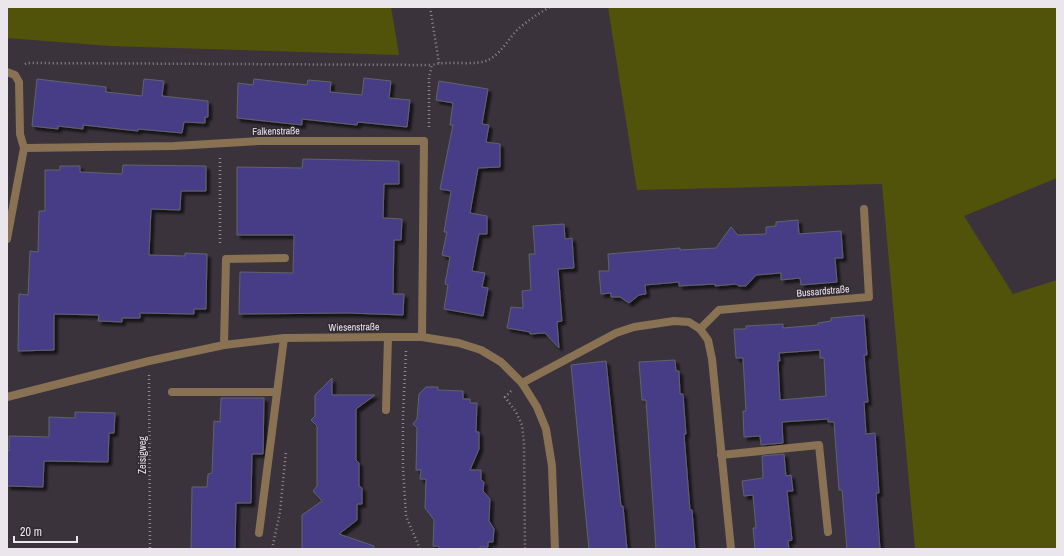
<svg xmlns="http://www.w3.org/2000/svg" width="1064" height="556" font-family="'Archivo Narrow',sans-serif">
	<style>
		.green { fill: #52530b }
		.building { fill: #463e87; stroke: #62626d; fill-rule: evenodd; filter: url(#shadow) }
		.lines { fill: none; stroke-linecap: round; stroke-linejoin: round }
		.path { stroke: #918b92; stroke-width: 2.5; stroke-dasharray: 1 3; stroke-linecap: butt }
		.service { stroke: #887253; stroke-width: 8 }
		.minor { stroke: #887253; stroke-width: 8 }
		.labels { text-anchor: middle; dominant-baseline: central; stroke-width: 3; stroke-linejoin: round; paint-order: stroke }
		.street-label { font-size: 10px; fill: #ebe6ec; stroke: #302931 }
	</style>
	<defs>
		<filter id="shadow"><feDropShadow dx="3.5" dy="3.5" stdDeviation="1" flood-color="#0009"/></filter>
	</defs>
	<rect width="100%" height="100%" fill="#3a333b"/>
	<!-- green -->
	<g class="green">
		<polygon points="7,7 391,7 399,55 110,46 7,38"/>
		<polygon points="608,7 1057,7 1057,178 964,216 1013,294 1057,280 1057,549 915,549 882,184 637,190"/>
	</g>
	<!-- building -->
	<g class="building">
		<polygon points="364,78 391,81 389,98 410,100 407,127 358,122 357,125 302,119 302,125 237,118 238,83 253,85 254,79 307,85 308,80 331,82 330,92 362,95"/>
		<polygon points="37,79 106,87 106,92 142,96 144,79 164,81 162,96 208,101 208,117 205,117 205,123 184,122 182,133 138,129 138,131 83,125 83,129 58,126 58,129 32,126"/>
		<polygon points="439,81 488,89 482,124 489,125 486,142 500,144 500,167 478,168 470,213 487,216 487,234 479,234 472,271 485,273 482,287 488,288 483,316 444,309 448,285 445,284 450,257 442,255 447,232 444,232 451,191 440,189 453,125 450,125 453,103 436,100"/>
		<polygon points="303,159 399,161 399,184 384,184 383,218 402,219 401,240 394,240 393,294 404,294 403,315 349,313 239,314 240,272 293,273 294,235 237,235 237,167 302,168"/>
		<polygon points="123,165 206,166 206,191 181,191 180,210 151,209 149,255 185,256 185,253 207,254 206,309 194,309 194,314 140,313 140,318 122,318 122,322 98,321 99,315 54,314 54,350 18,351 19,294 28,295 30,251 38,252 39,211 45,211 45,170 60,170 60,166 80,166 80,172 122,174"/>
		<polygon points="798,220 799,234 841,231 843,258 835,258 837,282 801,285 800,278 781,280 781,273 756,275 746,286 739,286 736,284 715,286 715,284 679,286 679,282 645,285 646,294 639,295 629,303 620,297 611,297 611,293 601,294 599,271 609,271 608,254 680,248 680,250 716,248 731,227 738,235 766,234 766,227 776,226 776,222"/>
		<polygon points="564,224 565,239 572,238 574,268 558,269 562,321 557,322 559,348 545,333 530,334 530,332 507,328 511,307 523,308 522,291 531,290 529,254 535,254 533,226"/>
		<path d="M864 315 867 355H864L868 402H864L866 434 875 433 879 493H876L880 549H847L842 490H839L834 422H828V419L782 422 783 443 761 445 760 436 744 437 743 411H746L743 358H736L734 329H746V326L783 324V328L818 325V323L831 321V318ZM820 350V358H824L826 396 780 400 778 361H780L779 353Z"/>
		<polygon points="675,360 676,371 679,371 680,394 683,394 686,434 684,434 690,510 692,510 695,549 656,549 646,400 642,400 639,362"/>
		<polygon points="606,361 621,506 623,506 627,549 589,549 571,365"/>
		<polygon points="332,378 332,395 375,395 356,409 356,460 359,463 359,486 362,488 362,504 357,504 357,520 339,534 374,546 374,549 302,549 302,515 322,501 313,491 317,486 317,426 311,420 315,416 315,395"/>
		<polygon points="426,387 438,387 438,390 463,391 463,399 470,399 470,403 477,403 476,432 479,432 479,449 470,470 481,470 481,480 484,482 483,491 490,499 489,521 494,529 493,542 488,542 488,547 480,547 480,549 440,549 438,546 433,546 434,520 425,508 426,479 420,479 421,470 416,470 417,428 413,424 417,419 419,394"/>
		<polygon points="221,398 264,398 263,454 252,454 251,503 236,503 235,549 191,549 192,487 207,487 208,474 212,473 214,421 220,422"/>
		<polygon points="75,412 115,413 114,433 109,433 108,462 44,461 43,487 7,486 7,450 9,451 9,436 49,437 49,417 75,418"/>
		<polygon points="784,454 786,476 791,475 793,491 787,491 792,540 788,541 789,549 755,549 753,528 756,528 753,495 744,496 742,481 763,478 762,456"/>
	</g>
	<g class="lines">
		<!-- path -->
		<g class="path">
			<polyline points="430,7 439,63"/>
			<polyline points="25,64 27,63 432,65"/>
			<path d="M429 127V77L432 65C449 60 477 67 490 59 501 53 508 40 517 30 527 21 538 14 550 7"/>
			<polyline points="220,158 220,245"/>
			<polyline points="406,351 403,416 403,467 406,516 420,549"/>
			<polyline points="149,375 150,549"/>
			<polyline points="511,391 505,397 516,412 522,425 524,442 525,549"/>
			<polyline points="272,549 280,512 286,451"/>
		</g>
		<!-- service -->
		<g class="service">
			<polyline points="7,72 15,75 19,82 20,134 24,148"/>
			<polyline points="224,345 226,259 285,258"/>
			<polyline points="172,392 277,392"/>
			<polyline points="386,410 388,337"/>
			<polyline points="721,455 819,445 828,532"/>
			<polyline points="259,533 284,338"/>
		</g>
		<!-- minor -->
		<g class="minor">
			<polyline points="7,239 24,148 174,146 259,141 424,141 422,337"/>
			<polyline points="700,329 719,310 869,297 864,209"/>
			<polyline points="522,383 616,333 634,327 674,321 689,322 700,329 708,340 712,359 731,549"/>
			<polyline points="7,397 149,361 224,345 284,338 388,337 422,337 459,343 481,350 501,362 522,383 537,407 546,429 552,466 555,549"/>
		</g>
	</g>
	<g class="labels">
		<!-- street labels -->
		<g class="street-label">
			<text transform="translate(276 131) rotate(-1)">Falkenstraße</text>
			<text transform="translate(823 291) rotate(-5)">Bussardstraße</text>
			<text transform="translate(354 327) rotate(-1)">Wiesenstraße</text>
			<text transform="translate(142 455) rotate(-90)">Zeisigweg</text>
		</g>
	</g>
	<!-- border -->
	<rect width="1064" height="556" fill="none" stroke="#ebe6ec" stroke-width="16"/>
	<!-- scale -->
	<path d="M14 536v6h63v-6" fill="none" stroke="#ebe6ec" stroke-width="2"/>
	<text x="20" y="536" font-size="12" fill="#ebe6ec" stroke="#302931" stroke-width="3" paint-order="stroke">20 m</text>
</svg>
